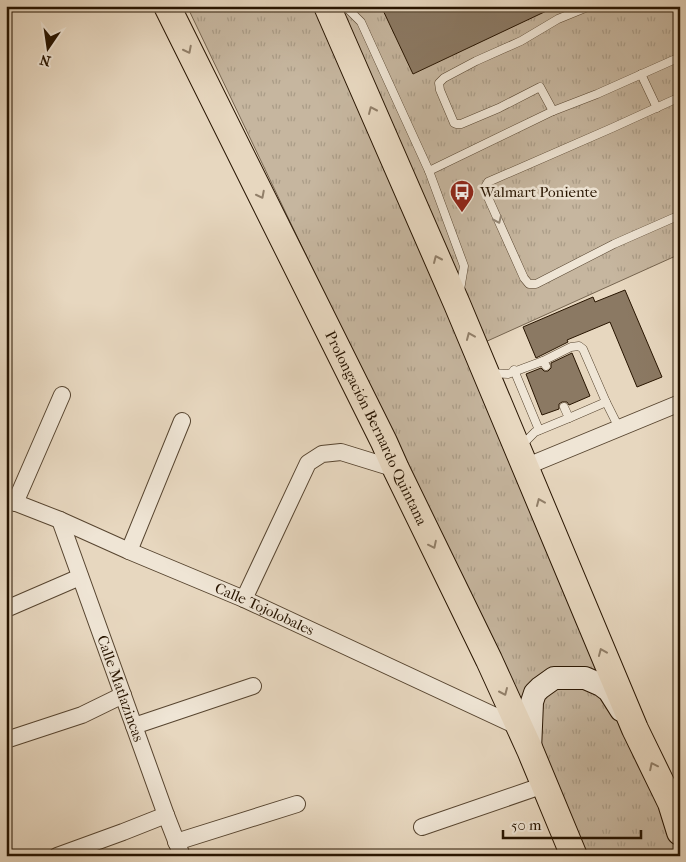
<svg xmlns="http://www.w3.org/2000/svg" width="686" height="862" font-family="'IM FELL French Canon',serif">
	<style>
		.park { fill: url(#park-tufts); stroke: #766550 }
		.building { fill: #8b7963; stroke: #271400 }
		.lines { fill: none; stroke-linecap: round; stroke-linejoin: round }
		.service-casing { stroke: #574530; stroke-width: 9 }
		.minor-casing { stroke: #574530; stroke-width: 18 }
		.secondary-casing { stroke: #271400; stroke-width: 24 }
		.primary-casing { stroke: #271400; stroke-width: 28 }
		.service { stroke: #efe5d5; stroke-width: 8 }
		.minor { stroke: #efe5d5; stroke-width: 16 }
		.secondary { stroke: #efe5d5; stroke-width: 22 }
		.primary { stroke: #e7d7bf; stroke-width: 26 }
		.oneway { stroke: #917f69 }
		.oneway2 { stroke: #958775 }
		.labels { text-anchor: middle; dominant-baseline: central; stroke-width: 5; stroke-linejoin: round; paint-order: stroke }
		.poi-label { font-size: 15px; fill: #271400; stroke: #efe5d5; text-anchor: start }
		.street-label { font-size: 15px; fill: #271400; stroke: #efe5d5 }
	</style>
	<defs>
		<pattern id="park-tufts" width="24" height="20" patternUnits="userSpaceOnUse" patternTransform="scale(1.25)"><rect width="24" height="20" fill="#c6b69f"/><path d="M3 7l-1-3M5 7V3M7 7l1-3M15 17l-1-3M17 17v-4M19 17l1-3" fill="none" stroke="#aa9c87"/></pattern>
	</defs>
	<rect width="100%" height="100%" fill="#e7d7bf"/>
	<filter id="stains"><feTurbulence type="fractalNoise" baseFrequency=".004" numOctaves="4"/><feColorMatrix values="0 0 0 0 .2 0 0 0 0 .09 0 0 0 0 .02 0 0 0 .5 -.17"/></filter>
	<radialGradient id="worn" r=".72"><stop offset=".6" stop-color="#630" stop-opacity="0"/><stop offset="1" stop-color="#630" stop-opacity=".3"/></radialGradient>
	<!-- park -->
	<polygon class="park" points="187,6 680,6 680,254 463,352 680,814 680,856 567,856 444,544"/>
	<!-- building -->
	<g class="building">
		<polygon points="381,6 557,6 413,74"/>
		<polygon points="625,290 662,377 637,387 610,322 567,340 568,342 536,358 523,327 593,297 595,302"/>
		<polygon points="572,353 590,396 569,405 567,402 562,402 559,404 559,409 542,415 526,374 541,368 544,371 548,371 551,368 551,363"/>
	</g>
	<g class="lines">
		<defs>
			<g id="service">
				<polyline points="345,6 361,22 429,171 464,266 460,290"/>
				<polyline points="641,74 657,108"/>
				<polyline points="680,97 612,128 488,182 485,187 486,193 524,278 529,284 536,284 614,244 680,215"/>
				<polyline points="553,111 540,87 499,108 461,124 456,124 454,123 440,90 439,83 444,78 476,61 521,41 558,19 590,6"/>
				<polyline points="429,171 553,111 597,94 680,57"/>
				<polyline points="543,361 571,347 579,346 583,349 606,402"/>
				<polyline points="514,370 539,430"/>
				<polyline points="491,373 508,374 543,361 546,366"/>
				<polyline points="569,418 606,402 619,428"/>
				<polyline points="521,446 535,432 569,418 564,407"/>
			</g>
			<g id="minor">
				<polyline points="525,467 680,403"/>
				<path id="s1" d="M6 499 60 520 129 551 244 599 519 727"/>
				<polyline points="15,503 62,395"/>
				<path id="s2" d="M60 520 166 815 182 856"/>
				<polyline points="129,551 182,421"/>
				<polyline points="244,599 308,463 322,454 341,452 396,469"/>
				<polyline points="6,609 80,577"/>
				<polyline points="134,726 253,686"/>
				<polyline points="6,740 82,715 123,695"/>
				<polyline points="422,827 544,785"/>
				<polyline points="176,842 297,804"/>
				<polyline points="57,856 123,832 166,815"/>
			</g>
			<polyline id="secondary" points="530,750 532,702 535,693 540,688 554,678 585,678 601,685 609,691 621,710"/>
			<g id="primary">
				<path id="s3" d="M167 6 384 442 396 469 489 660 530 750 574 856"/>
				<polyline points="327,6 457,304 635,729 671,803 680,832"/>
			</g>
		</defs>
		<!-- service casing -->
		<use href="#service" class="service-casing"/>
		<!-- minor casing -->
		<use href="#minor" class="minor-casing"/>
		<!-- secondary casing -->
		<use href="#secondary" class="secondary-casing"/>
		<!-- primary casing -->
		<use href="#primary" class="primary-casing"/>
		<!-- service -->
		<use href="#service" class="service"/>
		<!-- minor -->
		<use href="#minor" class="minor"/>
		<!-- secondary -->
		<use href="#secondary" class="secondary"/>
		<!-- primary -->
		<use href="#primary" class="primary"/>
	</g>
	<!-- one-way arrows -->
	<defs><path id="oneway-chevron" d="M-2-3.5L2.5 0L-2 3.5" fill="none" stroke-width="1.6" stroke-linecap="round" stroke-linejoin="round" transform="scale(1.25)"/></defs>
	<g class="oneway">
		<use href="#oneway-chevron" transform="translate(188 50) rotate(63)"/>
		<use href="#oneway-chevron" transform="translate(372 110) rotate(-114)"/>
		<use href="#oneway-chevron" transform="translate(261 195) rotate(63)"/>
		<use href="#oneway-chevron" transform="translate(437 259) rotate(-114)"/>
		<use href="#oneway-chevron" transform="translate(470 336) rotate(-113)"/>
		<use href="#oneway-chevron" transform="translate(540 502) rotate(-113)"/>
		<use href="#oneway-chevron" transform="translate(433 545) rotate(64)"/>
		<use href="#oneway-chevron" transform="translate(602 652) rotate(-113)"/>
		<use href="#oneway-chevron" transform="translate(504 692) rotate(66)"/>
		<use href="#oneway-chevron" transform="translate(653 766) rotate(-116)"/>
	</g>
	<use class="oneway2" href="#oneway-chevron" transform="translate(498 220) rotate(66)"/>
	<!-- icons -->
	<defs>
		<symbol id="bus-pin" viewBox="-11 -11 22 30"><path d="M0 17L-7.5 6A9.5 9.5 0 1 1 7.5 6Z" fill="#8f2418" stroke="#efe5d5"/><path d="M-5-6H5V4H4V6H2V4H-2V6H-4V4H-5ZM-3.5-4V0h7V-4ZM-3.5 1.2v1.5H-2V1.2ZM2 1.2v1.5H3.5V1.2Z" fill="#fff"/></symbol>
	</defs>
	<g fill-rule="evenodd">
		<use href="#bus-pin" x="448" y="178" width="28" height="38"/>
	</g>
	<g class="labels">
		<!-- poi labels -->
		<g class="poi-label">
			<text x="480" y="192">Walmart Poniente</text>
		</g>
		<!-- street labels -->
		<g class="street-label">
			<text stroke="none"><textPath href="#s3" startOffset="471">Prolongación Bernardo Quintana</textPath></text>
			<text stroke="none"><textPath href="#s1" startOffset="281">Calle Tojolobales</textPath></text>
			<text stroke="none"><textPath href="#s2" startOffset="179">Calle Matlazincas</textPath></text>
		</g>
	</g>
	<!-- margin -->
	<rect width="686" height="862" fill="none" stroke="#e7d7bf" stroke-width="25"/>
	<rect x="8" y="8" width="671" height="847" fill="none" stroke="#271400" stroke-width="2.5"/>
	<rect x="12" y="12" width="661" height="837" fill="none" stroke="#271400"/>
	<!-- north arrow -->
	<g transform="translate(48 48) rotate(193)" stroke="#efe5d5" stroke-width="4" paint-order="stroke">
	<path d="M0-4L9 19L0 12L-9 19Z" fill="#271400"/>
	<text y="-8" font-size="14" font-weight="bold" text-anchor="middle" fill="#271400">N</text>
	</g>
	<!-- scale -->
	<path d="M503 830v8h138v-8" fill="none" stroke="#271400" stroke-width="2.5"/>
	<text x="511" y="830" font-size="15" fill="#271400" stroke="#efe5d5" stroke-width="4" paint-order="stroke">50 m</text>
	<rect width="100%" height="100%" filter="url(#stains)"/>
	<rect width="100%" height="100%" fill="url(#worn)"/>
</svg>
